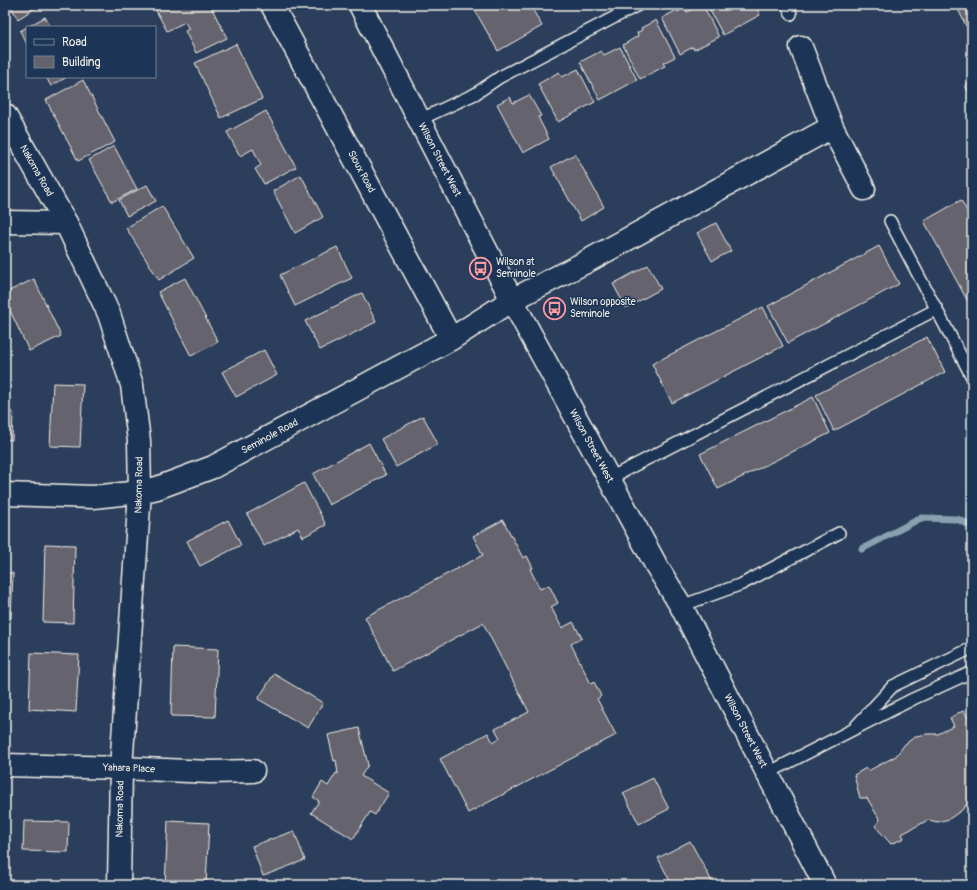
<svg xmlns="http://www.w3.org/2000/svg" width="977" height="890" font-family="Pangolin,sans-serif">
	<style>
		.lines { fill: none; stroke-linecap: round; stroke-linejoin: round }
		.stream { stroke: #89a0af; stroke-width: 7 }
		.building { fill: #65646e; stroke: #f4f1e8 }
		.service-casing { stroke: #f4f1e8; stroke-width: 14 }
		.minor-casing { stroke: #f4f1e8; stroke-width: 25 }
		.secondary-casing { stroke: #f4f1e8; stroke-width: 25 }
		.service { stroke: #1d3557; stroke-width: 11 }
		.minor { stroke: #1d3557; stroke-width: 22 }
		.secondary { stroke: #1d3557; stroke-width: 22 }
		.labels { text-anchor: middle; dominant-baseline: central; stroke-width: 3; stroke-linejoin: round; paint-order: stroke }
		.street-label { font-size: 10px; fill: #f4f1e8; stroke: #1d3557 }
		.poi-label { font-size: 10px; fill: #f4f1e8; stroke: #1d3557; text-anchor: start }
	</style>
	<rect width="100%" height="100%" fill="#2b3e5c"/>
	<filter id="ink" filterUnits="userSpaceOnUse"><feTurbulence type="fractalNoise" baseFrequency=".025" numOctaves="2"/><feDisplacementMap in="SourceGraphic" scale="8" xChannelSelector="R" yChannelSelector="G"/><feConvolveMatrix kernelMatrix="1 2 1 2 8 2 1 2 1" color-interpolation-filters="sRGB"/></filter>
	<g filter="url(#ink)">
		<g class="lines">
			<!-- stream -->
			<polyline class="stream" points="862,549 921,518 957,519 972,526"/>
		</g>
		<!-- building -->
		<g class="building">
			<polygon points="10,5 40,5 18,19"/>
			<polygon points="153,5 210,5 227,38 196,53 185,31 189,29 185,22 167,31"/>
			<polygon points="480,5 530,5 542,26 498,51 474,9"/>
			<polygon points="701,5 703,5 719,37 694,50 693,47 680,54 662,18 677,10 678,12 684,8 687,12"/>
			<polygon points="707,5 755,5 760,15 723,35"/>
			<polygon points="956,5 972,5 972,38"/>
			<polygon points="45,17 51,27 27,27 27,44 20,31"/>
			<polygon points="656,20 675,57 663,63 665,66 640,79 623,45 638,36 637,33 642,30 641,28"/>
			<polygon points="236,44 262,99 221,118 195,63"/>
			<polygon points="620,47 637,80 600,100 580,62 601,51 604,55"/>
			<polygon points="578,69 595,102 558,122 538,84 559,72 562,77"/>
			<polygon points="46,77 67,77 51,86"/>
			<polygon points="83,80 115,142 78,161 46,100"/>
			<polygon points="972,81 972,104 968,96 970,95 965,85"/>
			<polygon points="529,95 541,116 538,117 549,139 523,153 497,104 510,97 513,103"/>
			<polygon points="266,111 296,167 264,184 255,169 261,165 253,149 240,156 227,132"/>
			<polygon points="114,146 137,189 112,202 89,160"/>
			<polygon points="575,154 604,207 581,221 551,167"/>
			<polygon points="301,175 323,217 295,233 273,191"/>
			<polygon points="147,185 156,201 127,216 119,200"/>
			<polygon points="961,200 972,221 972,309 924,221"/>
			<polygon points="162,206 194,258 159,280 126,228"/>
			<polygon points="716,223 731,251 712,261 697,233"/>
			<polygon points="879,246 899,284 788,343 768,306"/>
			<polygon points="337,247 352,278 295,306 280,275"/>
			<polygon points="648,265 661,289 626,308 613,284"/>
			<polygon points="185,278 218,342 191,356 158,292"/>
			<polygon points="34,279 61,336 29,351 5,300 5,293"/>
			<polygon points="362,293 376,322 320,350 305,321"/>
			<polygon points="763,307 783,346 672,403 652,364"/>
			<polygon points="927,337 945,372 834,431 816,395"/>
			<polygon points="264,350 277,375 236,397 222,372"/>
			<polygon points="53,383 83,384 80,447 50,446"/>
			<polygon points="813,397 830,433 718,489 700,454"/>
			<polygon points="5,411 13,412 12,440 5,439"/>
			<polygon points="423,416 438,444 396,467 381,439"/>
			<polygon points="369,443 386,475 329,505 313,474"/>
			<polygon points="304,483 326,525 303,537 298,528 264,546 247,514"/>
			<polygon points="228,520 241,545 200,566 187,541"/>
			<polygon points="503,520 523,558 527,556 533,568 530,569 540,589 549,585 558,603 551,607 562,628 573,622 582,638 571,644 591,684 594,682 601,696 597,699 616,735 468,813 440,759 488,733 493,742 500,738 495,729 529,712 483,623 393,671 365,617 483,555 473,536"/>
			<polygon points="45,544 75,545 73,623 43,622"/>
			<polygon points="5,573 13,573 11,618 5,618"/>
			<polygon points="173,647 218,649 215,717 171,716"/>
			<polygon points="31,653 79,655 76,712 29,709"/>
			<polygon points="274,674 323,703 308,728 258,699"/>
			<polygon points="964,711 969,719 972,717 972,797 962,810 949,819 938,822 928,820 902,834 904,838 891,844 875,826 880,820 867,798 860,798 854,775 866,768 868,771 896,756 905,744 916,736 927,734 938,734 954,726 950,718 958,713"/>
			<polygon points="359,728 368,765 361,776 389,793 375,815 370,812 353,839 311,813 319,801 313,797 322,782 328,786 336,773 338,774 336,760 334,761 328,735"/>
			<polygon points="653,778 669,809 639,824 623,793"/>
			<polygon points="24,821 69,822 68,852 23,851"/>
			<polygon points="168,821 209,823 206,885 165,885"/>
			<polygon points="294,831 305,860 263,876 252,846"/>
			<polygon points="690,841 714,885 672,885 658,858"/>
		</g>
		<g class="lines">
			<defs>
				<g id="service">
					<polyline points="787,5 791,14"/>
					<polyline points="419,120 475,94 500,77 638,5"/>
					<polyline points="890,221 972,377"/>
					<polyline points="610,478 937,309"/>
					<polyline points="681,606 742,584 839,533"/>
					<polyline points="856,726 893,686 972,648"/>
					<polyline points="766,774 913,699 972,672"/>
				</g>
				<g id="minor">
					<path id="s1" d="M272 5 451 339"/>
					<path id="s2" d="M5 115 66 223 109 314 132 385 139 441 140 492 121 768 119 885"/>
					<polyline points="832,127 864,189"/>
					<polyline points="5,222 66,223"/>
					<path id="s3" d="M5 494 93 497 140 492 157 488 213 467 451 339 512 300 584 263 832 127 801 47"/>
					<path id="s4" d="M5 765 121 768 210 772 253 771"/>
				</g>
				<g id="secondary">
					<path id="s5" d="M360 5 512 300 656 565 681 606 825 885"/>
				</g>
			</defs>
			<!-- service casing -->
			<use href="#service" class="service-casing"/>
			<!-- minor casing -->
			<use href="#minor" class="minor-casing"/>
			<!-- secondary casing -->
			<use href="#secondary" class="secondary-casing"/>
			<!-- service -->
			<use href="#service" class="service"/>
			<!-- minor -->
			<use href="#minor" class="minor"/>
			<!-- secondary -->
			<use href="#secondary" class="secondary"/>
		</g>
	</g>
	<!-- icons -->
	<defs>
		<symbol id="bus-ring" viewBox="-11 -11 22 22"><circle r="9.5" fill="#1d3557" stroke="#ff9aa2" stroke-width="1.5"/><path d="M-5-6H5V4H4V6H2V4H-2V6H-4V4H-5ZM-3.5-4V0h7V-4ZM-3.5 1.2v1.5H-2V1.2ZM2 1.2v1.5H3.5V1.2Z" fill="#ff9aa2"/></symbol>
	</defs>
	<g fill-rule="evenodd">
		<use href="#bus-ring" x="468" y="256" width="25" height="25"/>
		<use href="#bus-ring" x="542" y="296" width="25" height="25"/>
	</g>
	<g class="labels">
		<!-- street labels -->
		<g class="street-label">
			<text stroke="none"><textPath href="#s5" startOffset="174">Wilson Street West</textPath></text>
			<text stroke="none"><textPath href="#s2" startOffset="64">Nakoma Road</textPath></text>
			<text stroke="none"><textPath href="#s1" startOffset="189">Sioux Road</textPath></text>
			<text stroke="none"><textPath href="#s3" startOffset="277">Seminole Road</textPath></text>
			<text stroke="none"><textPath href="#s5" startOffset="498">Wilson Street West</textPath></text>
			<text transform="translate(139 485) rotate(-89)">Nakoma Road</text>
			<text stroke="none"><textPath href="#s5" startOffset="822">Wilson Street West</textPath></text>
			<text stroke="none"><textPath href="#s4" startOffset="124">Yahara Place</textPath></text>
			<text transform="translate(120 809) rotate(-89)">Nakoma Road</text>
		</g>
		<!-- poi labels -->
		<g class="poi-label">
			<text x="496" y="262">Wilson at<tspan x="496" dy="12">Seminole</tspan></text>
			<text x="570" y="302">Wilson opposite<tspan x="570" dy="12">Seminole</tspan></text>
		</g>
	</g>
	<!-- margin -->
	<rect width="977" height="890" fill="none" stroke="#1d3557" stroke-width="20"/>
	<rect x="10" y="10" width="957" height="870" fill="none" stroke="#f4f1e8" stroke-width="1.5" filter="url(#ink)"/>
	<!-- legend -->
	<rect x="26" y="26" width="130" height="52" fill="#1d3557" stroke="#738091"/>
	<rect x="34" y="39" width="20" height="6" fill="#1d3557" stroke="#738091"/>
	<text x="62" y="46" font-size="12" fill="#f4f1e8">Road</text>
	<rect x="34" y="56" width="20" height="12" fill="#65646e" stroke="#738091"/>
	<text x="62" y="66" font-size="12" fill="#f4f1e8">Building</text>
</svg>
